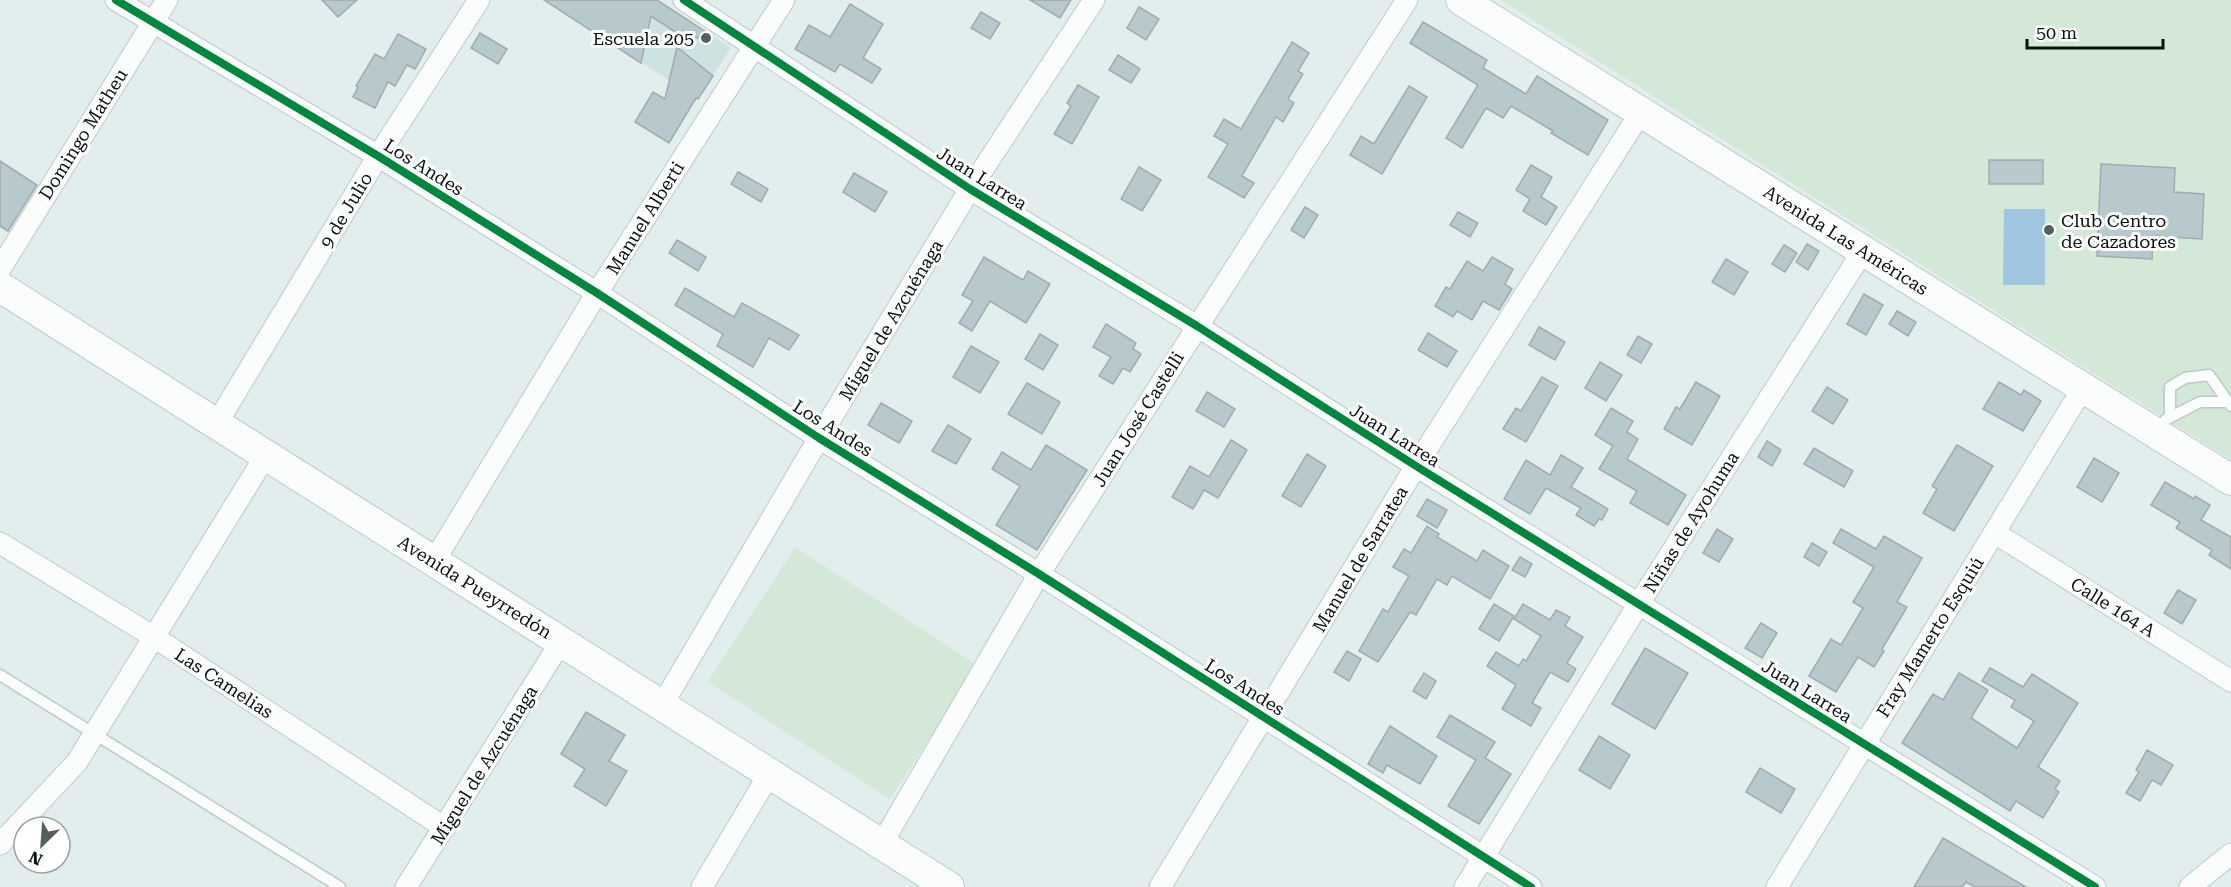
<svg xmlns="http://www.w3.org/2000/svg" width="2231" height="887" font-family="'Roboto Serif',serif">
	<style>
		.built { fill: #cde3e1 }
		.green { fill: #d3e8d6 }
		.water { fill: #a0c5de }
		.building { fill: #b7c9cd; stroke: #a2abac; stroke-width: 1.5 }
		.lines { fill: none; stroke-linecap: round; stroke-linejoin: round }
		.lane-casing { stroke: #bfc8c8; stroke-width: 13 }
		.street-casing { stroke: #bfc8c8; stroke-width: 23 }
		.secondary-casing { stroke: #bfc8c8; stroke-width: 32 }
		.lane { stroke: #fbfcfc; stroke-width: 10 }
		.street { stroke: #fbfcfc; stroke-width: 21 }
		.secondary { stroke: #fbfcfc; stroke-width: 30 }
		.cycleway-casing { stroke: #fff; stroke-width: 11 }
		.cycleway { stroke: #00873e; stroke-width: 8 }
		.poi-dot { fill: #565f5e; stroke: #fff; stroke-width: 2 }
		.labels { text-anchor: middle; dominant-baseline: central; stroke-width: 6; stroke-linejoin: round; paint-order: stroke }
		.poi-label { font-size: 18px; fill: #0a1211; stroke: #fff; text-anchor: end }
		.street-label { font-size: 18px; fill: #0a1211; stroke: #fff }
	</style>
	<rect width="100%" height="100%" fill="#e2eeed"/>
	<!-- built -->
	<polygon class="built" points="544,0 657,0 731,48 698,99"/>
	<!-- green -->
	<g class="green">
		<polygon points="1501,0 2231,0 2231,460"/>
		<polygon points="795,547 977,665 890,799 708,682"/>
	</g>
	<!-- water -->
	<polygon class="water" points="2004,209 2045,209 2045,285 2003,285"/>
	<!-- building -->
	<g class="building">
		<polygon points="322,0 357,0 338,17"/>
		<polygon points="544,0 657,0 708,33 678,46 680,35 651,16 641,63"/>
		<polygon points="1030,0 1071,0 1060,18"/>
		<polygon points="850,4 883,24 863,58 881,69 872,83 840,64 835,72 795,49 809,25 830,37"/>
		<polygon points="1139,7 1159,19 1146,40 1127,28"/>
		<polygon points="981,12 1000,23 990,39 971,28"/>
		<polygon points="1423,22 1487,60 1483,68 1526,94 1537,76 1608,120 1588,155 1551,133 1553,131 1511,106 1503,118 1486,108 1462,148 1446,138 1478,85 1410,43"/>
		<polygon points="480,33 507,49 498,64 471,48"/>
		<polygon points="398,34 426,49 415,69 407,65 395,86 388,82 375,108 353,97 358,87 356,86 375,54 384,59"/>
		<polygon points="1292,42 1309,53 1298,71 1303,74 1288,99 1294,103 1283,122 1276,117 1242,176 1254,183 1244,198 1208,177 1228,144 1214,136 1224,119 1241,129"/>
		<polygon points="677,47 713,76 698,99 696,98 669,143 635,122 653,92 665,99"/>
		<polygon points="1118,55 1140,69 1131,83 1109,70"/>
		<polygon points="1078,85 1099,97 1072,144 1054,134 1071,106 1067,103"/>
		<polygon points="1409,86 1427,97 1382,174 1350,155 1361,136 1374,144"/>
		<rect x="1989" y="160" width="54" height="24"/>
		<polygon points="0,161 37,185 8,231 0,226"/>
		<polygon points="2101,164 2175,168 2174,192 2204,194 2202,239 2153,236 2152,259 2097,256"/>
		<polygon points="1531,165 1552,177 1541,197 1557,207 1546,225 1523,211 1530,199 1516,190"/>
		<polygon points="1139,167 1161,180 1142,211 1121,199"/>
		<polygon points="738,172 768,189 761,202 731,184"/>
		<polygon points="854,173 887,192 875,212 843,192"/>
		<polygon points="1305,207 1318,215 1304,238 1291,230"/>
		<polygon points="1458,212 1478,223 1470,237 1450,225"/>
		<polygon points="677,240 706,257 698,271 669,253"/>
		<polygon points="1807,244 1819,251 1808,270 1796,262"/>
		<polygon points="1784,245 1797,253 1785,272 1772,264"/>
		<polygon points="984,257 1023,280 1028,271 1050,284 1026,323 990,301 972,331 959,323 973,301 962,295"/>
		<polygon points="1492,257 1513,269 1505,284 1512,289 1499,310 1483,301 1472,320 1457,311 1453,317 1435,306 1446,287 1450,289 1467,261 1483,271"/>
		<polygon points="1726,259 1748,272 1734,295 1712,282"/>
		<polygon points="685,288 734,317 742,303 799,335 789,350 769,338 753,367 717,346 723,334 675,305"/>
		<polygon points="1864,294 1883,305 1866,335 1847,324"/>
		<polygon points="1897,311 1916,322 1908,336 1889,324"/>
		<polygon points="1106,324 1136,343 1133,349 1141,354 1130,372 1123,368 1113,384 1099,376 1111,357 1093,347"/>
		<polygon points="1539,327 1565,342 1555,360 1529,345"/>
		<polygon points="1428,333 1457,351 1447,367 1418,350"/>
		<polygon points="1040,334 1058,345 1043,370 1025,359"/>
		<polygon points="1638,336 1652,344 1641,363 1627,355"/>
		<polygon points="971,346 999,362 980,393 953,377"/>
		<polygon points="1600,362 1622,375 1606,401 1585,388"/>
		<polygon points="1542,377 1558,386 1526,442 1503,429 1516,408 1521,411"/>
		<polygon points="1696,382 1720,396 1692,445 1664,429 1676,407 1680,409"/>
		<polygon points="1999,382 2021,395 2024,390 2041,401 2023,431 1983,409"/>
		<polygon points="1027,383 1060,402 1042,434 1008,414"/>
		<polygon points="1827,387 1848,400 1833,424 1812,411"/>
		<polygon points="1207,392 1235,409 1224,427 1196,411"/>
		<polygon points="881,403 912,421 899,443 868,425"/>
		<polygon points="1611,408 1633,421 1627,432 1638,439 1627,459 1686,495 1668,525 1630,503 1637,491 1599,469 1613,446 1595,435"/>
		<polygon points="948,425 971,439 956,464 932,451"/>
		<polygon points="1231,440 1247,450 1218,498 1204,490 1193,509 1172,497 1190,466 1209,477"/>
		<polygon points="1767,441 1781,450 1772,466 1758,457"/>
		<polygon points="1046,445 1087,470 1037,550 996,525 1020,486 992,469 1002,452 1031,470"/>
		<polygon points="1957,445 1993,466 1954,531 1923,513 1937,489 1932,486"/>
		<polygon points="1814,448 1853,471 1844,487 1804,464"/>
		<polygon points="1307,454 1326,466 1301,507 1282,496"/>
		<polygon points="1561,455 1583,468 1571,487 1608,509 1602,520 1599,519 1594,526 1576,515 1581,508 1546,488 1530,514 1504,499 1526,460 1550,475"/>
		<polygon points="2094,458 2119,473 2102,502 2077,487"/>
		<polygon points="2165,482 2194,499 2195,496 2210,505 2201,520 2231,537 2231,569 2209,555 2212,550 2176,528 2180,522 2151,505"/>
		<polygon points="1427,499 1447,510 1437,528 1417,516"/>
		<polygon points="1427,526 1439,534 1437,537 1477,561 1483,550 1509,566 1490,599 1452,576 1447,585 1437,579 1416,615 1410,612 1378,662 1359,651 1383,609 1388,612 1409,576 1393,567 1404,549 1411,553"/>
		<polygon points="1717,529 1733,539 1719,562 1703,553"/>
		<polygon points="1841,529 1876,549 1884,536 1922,558 1897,602 1907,607 1882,649 1884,651 1874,667 1858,657 1836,692 1809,676 1831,639 1841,645 1863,608 1853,602 1874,567 1833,543"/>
		<polygon points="1812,543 1827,552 1819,566 1804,557"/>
		<polygon points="1520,557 1532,564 1525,577 1512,570"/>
		<polygon points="2178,590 2196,600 2182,624 2164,613"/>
		<polygon points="1494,604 1514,616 1499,641 1479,629"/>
		<polygon points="1523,604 1550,620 1556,610 1570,617 1565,626 1583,637 1567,663 1576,669 1568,682 1550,672 1532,703 1541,708 1531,726 1502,709 1516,685 1487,666 1496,652 1519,666 1523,659 1526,661 1541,636 1514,619"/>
		<polygon points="1761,623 1777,633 1762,658 1745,648"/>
		<polygon points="1645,648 1688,673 1655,729 1612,704"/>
		<polygon points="1347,651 1361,659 1349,681 1334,672"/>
		<polygon points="1990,668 2023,687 2032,674 2078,703 2038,767 2060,781 2055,789 2059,792 2043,818 2016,801 2010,811 1902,743 1933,694 1943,700 1959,673 1988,690 1971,718 2017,748 2034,721 2011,707 2015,700 1982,681"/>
		<polygon points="1424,673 1436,681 1426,699 1413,691"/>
		<polygon points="586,712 625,735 609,761 627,771 606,806 574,786 585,769 561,754"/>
		<polygon points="1450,715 1495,742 1485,758 1511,774 1479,824 1448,806 1476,760 1437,737"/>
		<polygon points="1390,726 1437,756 1420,784 1387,765 1383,773 1368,764"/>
		<polygon points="1599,736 1630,755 1610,789 1579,770"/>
		<polygon points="2147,750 2173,765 2161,785 2152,780 2140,801 2126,793 2139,772 2136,770"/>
		<polygon points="1760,768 1795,789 1781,813 1746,792"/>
		<polygon points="1943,838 2026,887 1975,887 1966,882 1962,887 1914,887"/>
	</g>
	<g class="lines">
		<defs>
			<g id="lane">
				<polyline points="2170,417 2170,387 2185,378 2209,375 2231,406"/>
				<polyline points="2165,420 2200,402 2226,402"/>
				<polyline points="0,675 340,887"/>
			</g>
			<g id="street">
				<polyline points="116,0 378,156 597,293 819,438 1039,574 1531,887"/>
				<polyline points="684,0 970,189 1197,326 1416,466 2095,887"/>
				<polyline points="0,269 167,0"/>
				<polyline points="217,423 378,156 479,0"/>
				<polyline points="1995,533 2231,681"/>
				<polyline points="0,543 154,637 445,828"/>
				<polyline points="434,561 597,293 784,0"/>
				<polyline points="661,707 819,438 970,189 1094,0"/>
				<polyline points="0,844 77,762 266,455"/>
				<polyline points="881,845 1039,574 1407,0"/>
				<polyline points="406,887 561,642"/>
				<polyline points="702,887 770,773"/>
				<polyline points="1160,887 1416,466 1641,112"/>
				<polyline points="1465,887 1638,605 1863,251"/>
				<polyline points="1777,887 2083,388"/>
				<polyline points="2190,887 2231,854"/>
			</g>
			<g id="secondary">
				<polyline points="1461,0 2231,480"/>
				<path d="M0 287C317 486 631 689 949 887"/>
			</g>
		</defs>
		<!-- lane casing -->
		<use href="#lane" class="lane-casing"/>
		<!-- street casing -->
		<use href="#street" class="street-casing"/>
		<!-- secondary casing -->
		<use href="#secondary" class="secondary-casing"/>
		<!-- lane -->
		<use href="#lane" class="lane"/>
		<!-- street -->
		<use href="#street" class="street"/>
		<!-- secondary -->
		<use href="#secondary" class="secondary"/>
		<defs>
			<g id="cycleway">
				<polyline points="116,0 378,156 597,293 819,438 1039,574 1531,887"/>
				<polyline points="684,0 970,189 1197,326 1416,466 2095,887"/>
			</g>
		</defs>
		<!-- cycleway casing -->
		<use href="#cycleway" class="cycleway-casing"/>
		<!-- cycleway -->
		<use href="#cycleway" class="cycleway"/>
	</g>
	<!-- markers -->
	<g class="poi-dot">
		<circle cx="706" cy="38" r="6"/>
		<circle cx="2049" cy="230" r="6"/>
	</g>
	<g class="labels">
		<!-- poi labels -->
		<g class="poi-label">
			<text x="694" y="38">Escuela 205</text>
			<text x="2061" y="220" text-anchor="start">Club Centro<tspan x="2061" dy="21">de Cazadores</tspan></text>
		</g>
		<!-- street labels -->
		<g class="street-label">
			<text transform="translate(83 134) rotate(-58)">Domingo Matheu</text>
			<text transform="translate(424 167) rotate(32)">Los Andes</text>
			<text transform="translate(982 178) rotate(32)">Juan Larrea</text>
			<text transform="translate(346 210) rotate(-59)">9 de Julio</text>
			<text transform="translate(645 218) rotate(-58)">Manuel Alberti</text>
			<text transform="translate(1846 240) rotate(32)">Avenida Las Américas</text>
			<text transform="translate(891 320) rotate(-59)">Miguel de Azcuénaga</text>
			<text transform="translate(1138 419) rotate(-58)">Juan José Castelli</text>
			<text transform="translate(833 428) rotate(32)">Los Andes</text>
			<text transform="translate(1395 435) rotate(32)">Juan Larrea</text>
			<text transform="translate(1691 522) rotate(-58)">Niñas de Ayohuma</text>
			<text transform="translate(1360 559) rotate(-59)">Manuel de Sarratea</text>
			<text transform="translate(475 587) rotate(32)">Avenida Pueyrredón</text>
			<text transform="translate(2113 607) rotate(32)">Calle 164 A</text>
			<text transform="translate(1930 637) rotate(-58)">Fray Mamerto Esquiú</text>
			<text transform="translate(224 683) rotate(33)">Las Camelias</text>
			<text transform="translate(1245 687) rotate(32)">Los Andes</text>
			<text transform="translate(1807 691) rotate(32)">Juan Larrea</text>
			<text transform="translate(484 765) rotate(-58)">Miguel de Azcuénaga</text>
		</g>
	</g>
	<!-- north arrow -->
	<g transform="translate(42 845) rotate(205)"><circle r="28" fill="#ffffff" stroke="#9da0a0" stroke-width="1.5"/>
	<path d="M0-4.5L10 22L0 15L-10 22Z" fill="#565f5e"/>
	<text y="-9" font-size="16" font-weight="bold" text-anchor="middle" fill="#0a1211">N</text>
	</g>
	<!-- scale -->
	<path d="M2027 39v9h136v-9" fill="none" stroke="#0a1211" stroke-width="3"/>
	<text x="2036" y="39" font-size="18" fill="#0a1211" stroke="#ffffff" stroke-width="4.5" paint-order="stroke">50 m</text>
</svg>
